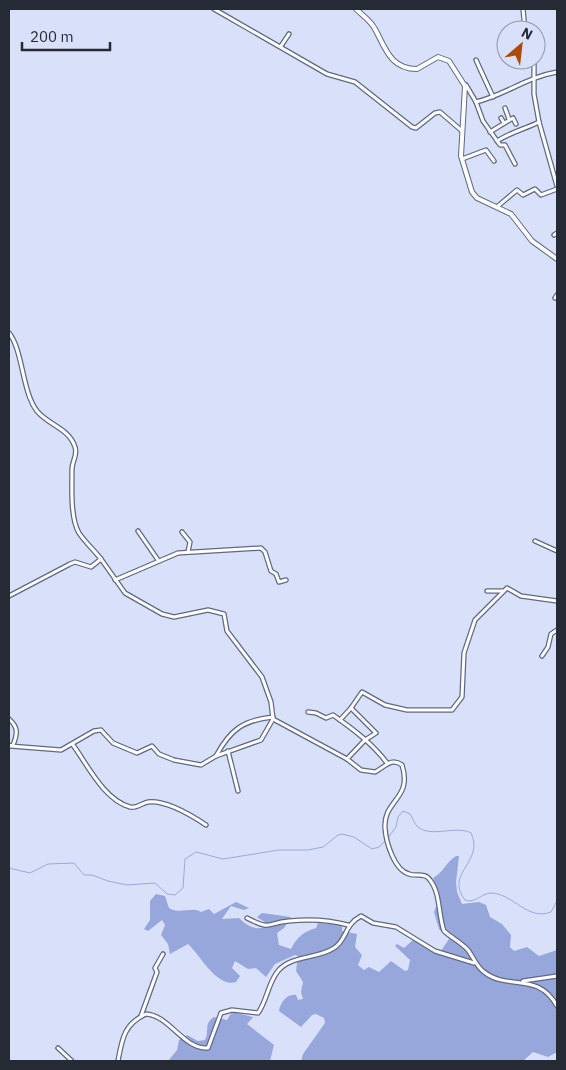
<svg xmlns="http://www.w3.org/2000/svg" width="566" height="1070" font-family="'IBM Plex Sans',sans-serif">
	<style>
		.forest { fill: #97a7db }
		.lines { fill: none; stroke-linecap: round; stroke-linejoin: round }
		.stream { stroke: #99a9dd; stroke-width: 1 }
		.minor-casing { stroke: #606984; stroke-width: 5.5 }
		.tertiary-casing { stroke: #606984; stroke-width: 6 }
		.minor { stroke: #fff; stroke-width: 3 }
		.tertiary { stroke: #fff; stroke-width: 4 }
	</style>
	<rect width="100%" height="100%" fill="#d9e1fa"/>
	<!-- forest -->
	<g class="forest">
		<path d="M456 856H459L456 882 457 892 462 904 479 902 486 905 490 917 502 924 511 935 510 947 514 951 527 947 539 956 557 950V1052L548 1057 533 1052 523 1061H301L303 1054 325 1023 324 1018 316 1014 312 1015 301 1027 279 1011C280 1003 287 993 296 995L298 1000 303 999 301 992 303 982 296 971 298 956 295 955 275 964 266 977 256 968 248 969 235 961 232 968 240 976 236 982C217 988 200 955 188 944L170 954 168 944 161 935 165 925 162 920 148 931 144 929 150 920V901L156 894 165 896 169 908C179 915 192 906 201 912L209 909 214 914 236 902 249 908 244 910 231 906 222 919 239 918C246 925 255 931 265 927L266 923 257 917 262 913 291 917 284 928 277 933 279 945 291 949C297 937 303 932 316 928L318 923 342 925V931L357 934 355 947 362 955 358 965 364 970 369 967 379 972 391 961 405 971 408 970 410 960 395 946 397 944 404 948 413 940 439 954 449 939 439 929 434 912 439 898 433 878C443 873 446 862 456 856Z"/>
		<path d="M232 1012 253 1017 247 1024 274 1045 270 1061H168L177 1050 179 1040 187 1035 198 1041 205 1040C210 1031 203 1024 214 1017L227 1020Z"/>
	</g>
	<g class="lines">
		<!-- stream -->
		<g class="stream">
			<path d="M388 838 396 827 398 817 403 811 410 814C413 818 414 824 418 827 431 838 457 825 471 833 485 862 444 873 465 900 475 904 482 893 491 893 514 894 527 921 551 912L557 901"/>
			<polyline points="9,868 30,873 48,864 74,863 84,875 92,875 108,881 127,885 155,883 167,894 175,895 183,888 185,859 196,852 223,859 279,850 308,850 323,847 338,835 342,834 354,837 372,849 379,847 385,841"/>
		</g>
		<defs>
			<g id="minor">
				<polyline points="214,9 327,74 355,82 412,127 416,128 435,113 440,112 462,131"/>
				<polyline points="523,9 525,30"/>
				<polyline points="281,46 289,34"/>
				<polyline points="476,60 493,97"/>
				<polyline points="534,60 534,94 539,122 557,186"/>
				<polyline points="466,85 476,102"/>
				<polyline points="505,108 509,119"/>
				<polyline points="501,118 504,123"/>
				<polyline points="490,132 513,118 516,124"/>
				<path d="M497 141C511 132 525 129 539 122"/>
				<polyline points="462,159 486,150 494,161"/>
				<path d="M515 164 505 145H500L483 121 476 102C505 95 527 77 557 72"/>
				<polyline points="498,206 517,190 523,195 535,189 541,195 557,189"/>
				<polyline points="554,235 557,233"/>
				<polyline points="555,298 557,295"/>
				<path d="M9 333C23 350 22 392 37 411 48 425 69 428 75 447 78 455 72 461 72 469 72 486 70 518 79 533 85 542 94 550 101 559"/>
				<polyline points="138,531 158,560"/>
				<polyline points="182,532 190,542 188,552"/>
				<polyline points="535,541 557,551"/>
				<polyline points="115,580 178,553 261,548 265,552 271,571 276,574 279,582 286,580"/>
				<polyline points="487,591 503,591"/>
				<path d="M9 596 70 564 75 562 91 567 101 559 125 593 162 614 174 617 208 610 224 614 227 631 262 677 271 702 273 719 347 759 361 770 375 772C385 767 391 757 402 765 413 799 383 800 385 828 386 842 394 870 409 874 416 877 425 872 430 880 441 894 438 915 444 931 452 938 462 943 468 950 474 958 476 966 484 972 508 991 538 971 557 1006"/>
				<polyline points="542,656 548,647 551,634 557,630"/>
				<path d="M308 712 316 713 326 718 333 715C353 729 373 744 387 763"/>
				<path d="M9 719C18 727 18 733 13 745L9 746"/>
				<polyline points="340,720 351,708"/>
				<path d="M73 745C87 764 104 800 130 807 136 809 142 803 148 802 167 800 191 815 206 825"/>
				<polyline points="10,746 61,750 94,731 101,730 113,743 137,753 152,746 159,754 174,760 201,765 216,756 261,740 273,719"/>
				<polyline points="228,751 238,791"/>
				<path d="M216 756C230 730 243 720 273 717"/>
				<polyline points="347,759 365,740 376,733 351,708 362,692 385,705 407,710 452,710 462,697 464,653 475,620 507,588 521,596 557,601"/>
				<path d="M247 918C272 931 266 923 289 921 308 919 330 920 348 925"/>
				<polyline points="523,981 557,976"/>
				<polyline points="141,1016 157,972 155,968 163,954"/>
				<polyline points="58,1048 72,1061"/>
				<path d="M118 1061C122 1039 124 1024 146 1014 169 1015 184 1050 208 1048L221 1013 232 1010 258 1013C267 1001 268 983 278 971 291 955 318 959 334 948 347 940 344 925 361 916L373 923 396 927 435 951 474 963"/>
			</g>
			<path id="tertiary" d="M356 9C362 15 371 21 375 29 385 47 390 69 417 69L438 57 449 61 465 86 461 156 472 192 477 198 511 214 532 241 557 259"/>
		</defs>
		<!-- minor casing -->
		<use href="#minor" class="minor-casing"/>
		<!-- tertiary casing -->
		<use href="#tertiary" class="tertiary-casing"/>
		<!-- minor -->
		<use href="#minor" class="minor"/>
		<!-- tertiary -->
		<use href="#tertiary" class="tertiary"/>
	</g>
	<!-- border -->
	<rect width="566" height="1070" fill="none" stroke="#262a35" stroke-width="20"/>
	<!-- north arrow -->
	<g transform="translate(521 45) rotate(28)"><circle r="24" fill="#d9e1fa" stroke="#9198ab"/>
	<path d="M0-4L9 19L0 12L-9 19Z" fill="#ac4b06"/>
	<text y="-8" font-size="14" font-weight="bold" text-anchor="middle" fill="#262a35">N</text>
	</g>
	<!-- scale -->
	<path d="M22 42v8h88v-8" fill="none" stroke="#262a35" stroke-width="2.5"/>
	<text x="30" y="42" font-size="15" fill="#262a35" stroke="#d9e1fa" stroke-width="4" paint-order="stroke">200 m</text>
</svg>
